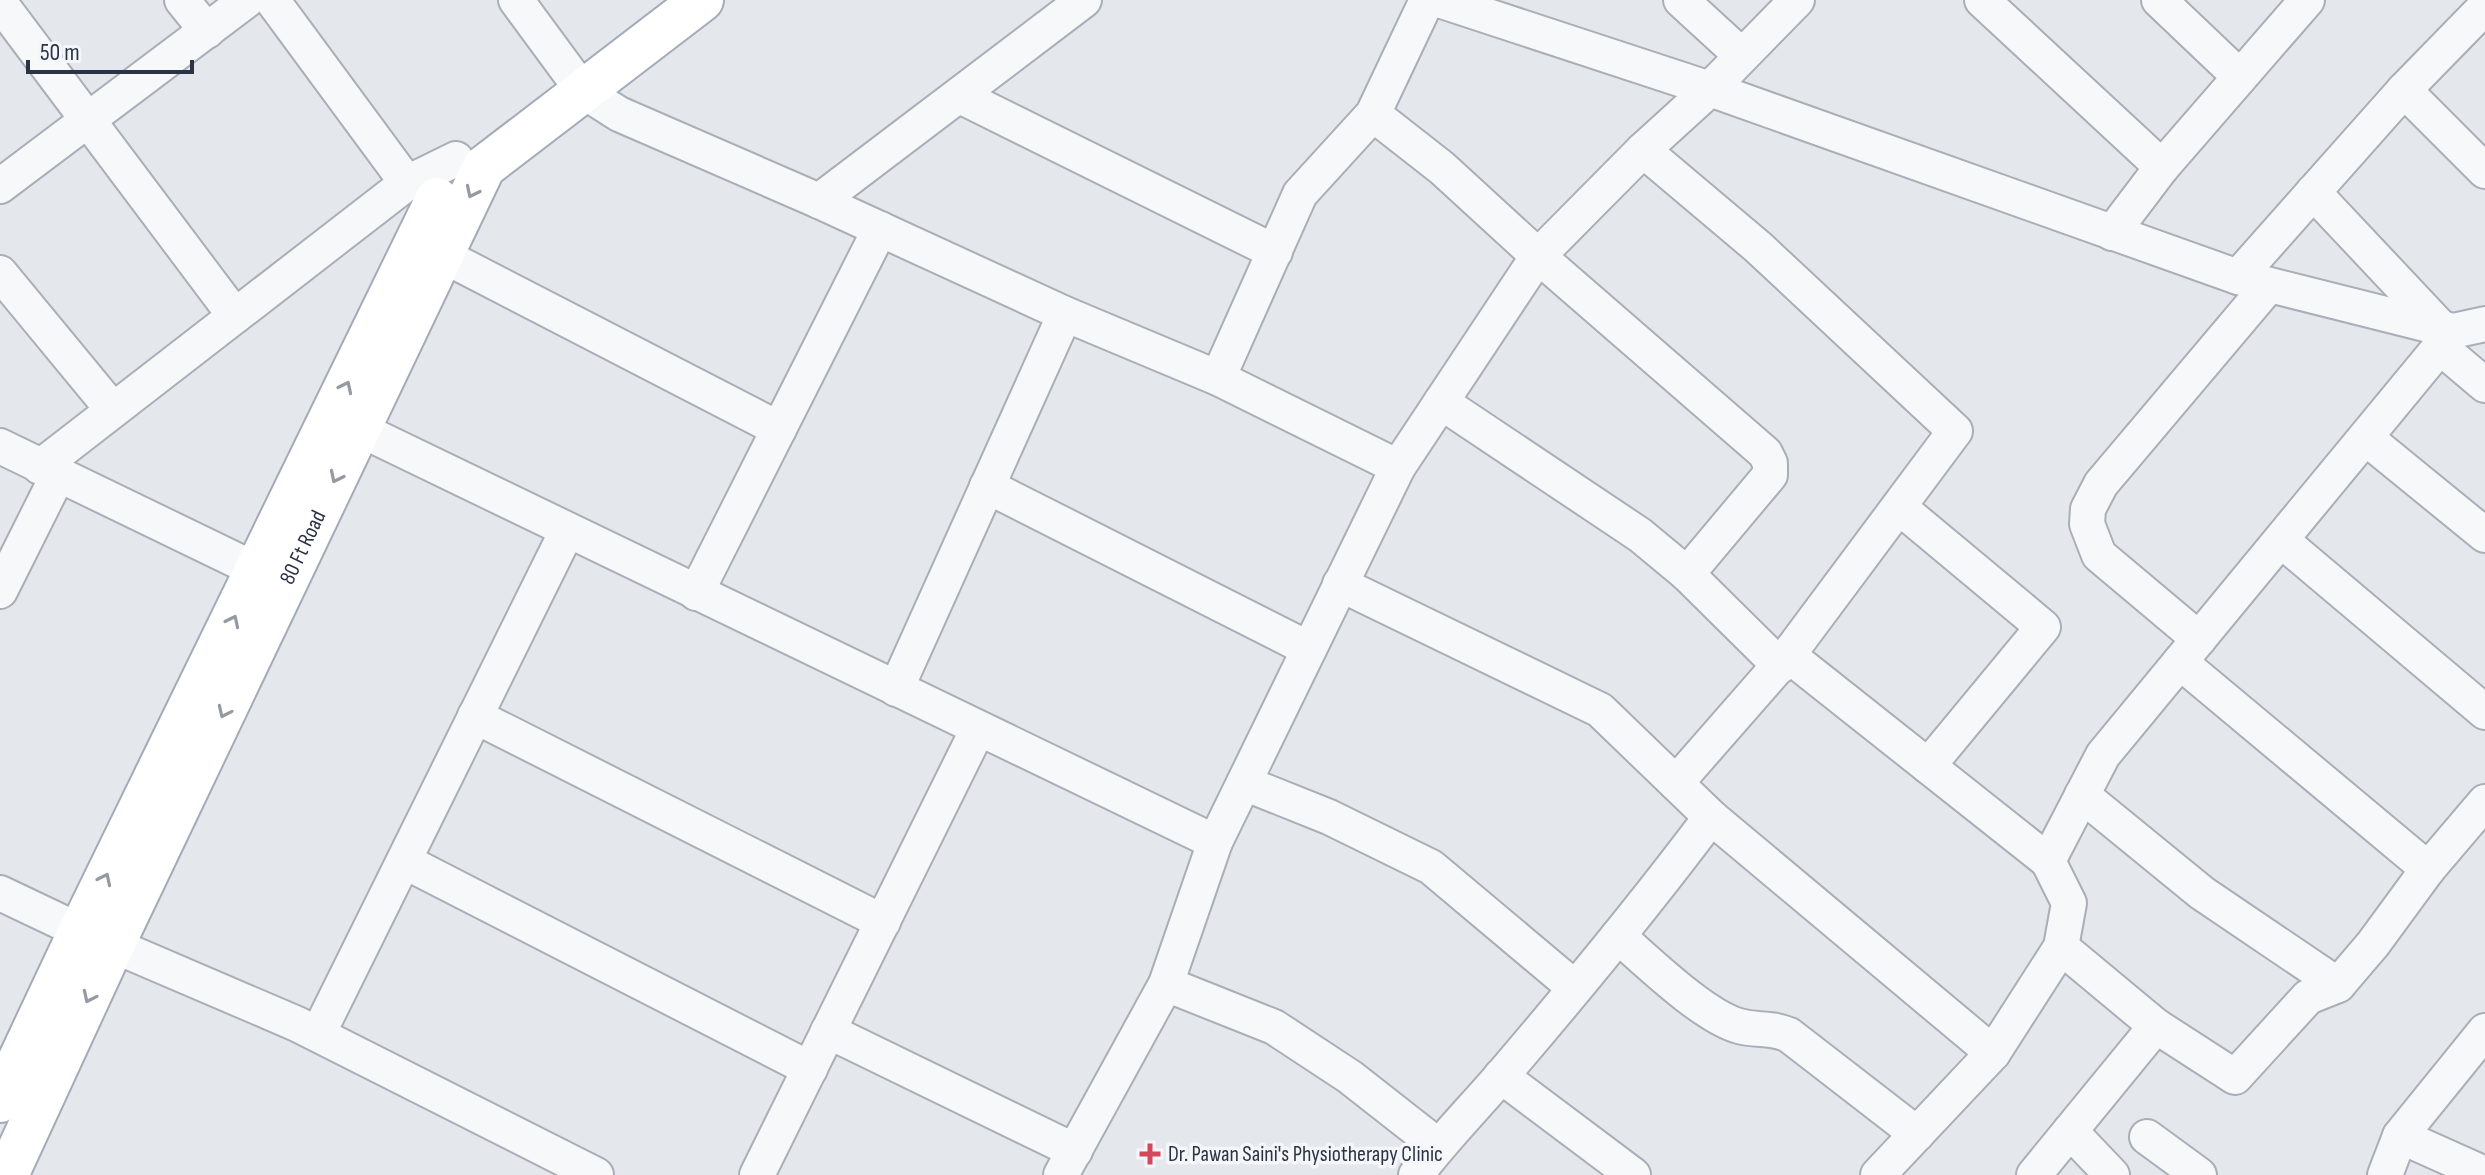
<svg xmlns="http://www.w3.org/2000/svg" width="2485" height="1175" font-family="'Sofia Sans Condensed',sans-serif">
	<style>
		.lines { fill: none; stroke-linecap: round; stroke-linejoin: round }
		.minor-casing { stroke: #a9aeb7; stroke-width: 38 }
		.major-casing { stroke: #a3abb8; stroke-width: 46 }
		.minor { stroke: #f7f8fa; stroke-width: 34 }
		.major { stroke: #fff; stroke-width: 42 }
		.oneway { stroke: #959aa2 }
		.poi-dot { fill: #d1495b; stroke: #f4f6f9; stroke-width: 3 }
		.labels { text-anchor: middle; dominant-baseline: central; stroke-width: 7; stroke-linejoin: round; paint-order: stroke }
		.street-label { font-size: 22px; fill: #2b3445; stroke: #f4f6f9 }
		.poi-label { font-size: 22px; fill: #2b3445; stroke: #f4f6f9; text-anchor: start }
	</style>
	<rect width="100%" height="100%" fill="#e4e7ec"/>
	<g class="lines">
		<defs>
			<g id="minor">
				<polyline points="182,0 207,31"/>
				<polyline points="272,0 407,183"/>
				<polyline points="516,0 583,91 619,114 819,201 1065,314 1218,378 1398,467"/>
				<polyline points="1439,0 1710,89 2238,277 2453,331 2485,324"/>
				<polyline points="1681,0 1741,55"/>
				<polyline points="1982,0 2162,167"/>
				<polyline points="2159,0 2240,77"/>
				<polyline points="0,3 235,316"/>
				<polyline points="2404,90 2485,171"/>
				<polyline points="960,96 1275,252"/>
				<polyline points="1373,114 1442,168 1538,256 1765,453 1770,463 1770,475 1687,574"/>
				<polyline points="1643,150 1758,247 1955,431 1788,655"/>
				<polyline points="0,186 247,0"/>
				<polyline points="2313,192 2441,328"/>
				<polyline points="819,201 1084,0"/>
				<polyline points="2112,233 2162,167 2307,0"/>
				<polyline points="442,255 779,429"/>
				<polyline points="0,273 113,410"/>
				<polyline points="2238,277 2404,90 2485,7"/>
				<polyline points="2440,347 2485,385"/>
				<polyline points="1218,378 1300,194 1373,114 1427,0"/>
				<polyline points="1441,402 1640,535 1687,574 1780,666"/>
				<polyline points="359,429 1215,842"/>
				<polyline points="2366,438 2485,535"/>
				<polyline points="0,446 277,580"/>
				<polyline points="40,467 407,183 456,159"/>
				<polyline points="987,486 1309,649"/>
				<polyline points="1899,507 2043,627 1928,766"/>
				<polyline points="2281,540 2485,712"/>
				<polyline points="1340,584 1600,710 1711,817 1993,1053"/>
				<polyline points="0,591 58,475"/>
				<polyline points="696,593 880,229"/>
				<polyline points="2199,639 2099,555 2087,524 2088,509 2101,484 2269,285"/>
				<polyline points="2180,662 2428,869"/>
				<polyline points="896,689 1065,314"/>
				<polyline points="475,716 883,922"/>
				<polyline points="1244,783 1329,817 1431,867 1575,988"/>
				<polyline points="1676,783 1788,655 2048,861 2069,903 2061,947 1993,1053 1878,1175"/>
				<polyline points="2082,795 2202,893 2338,985"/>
				<polyline points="404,861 810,1069"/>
				<polyline points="2048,861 2103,755 2453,331"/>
				<polyline points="0,893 80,931 297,1024 596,1175"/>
				<path d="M1618 936C1647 961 1703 1016 1739 1026 1756 1031 1772 1027 1789 1035L1917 1134"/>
				<polyline points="2061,947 2156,1026 2235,1077 2308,997 2338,985 2373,944 2428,869 2485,802"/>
				<polyline points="1166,984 1274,1027 1350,1077 1438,1146"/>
				<polyline points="828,1031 1075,1151"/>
				<polyline points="318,1034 567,531"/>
				<polyline points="1501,1076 1633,1175"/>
				<polyline points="2070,1131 2112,1175"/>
				<polyline points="2400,1136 2485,1174"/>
				<polyline points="2147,1137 2199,1175"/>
				<polyline points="757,1175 978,729"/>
				<polyline points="1061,1175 1166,984 1215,842 1398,467 1538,256 1643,150 1710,89 1797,0"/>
				<path d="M1416 1175C1443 1139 1474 1108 1504 1073 1575 990 1645 905 1711 817"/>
				<polyline points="2034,1175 2156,1026"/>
				<polyline points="2385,1175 2400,1136 2485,1031"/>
			</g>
			<g id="major">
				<polyline points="0,1101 80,931 437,199"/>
				<path id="s1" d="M7 1175 113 945 484 167 702 0"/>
			</g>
		</defs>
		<!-- minor casing -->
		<use href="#minor" class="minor-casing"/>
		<!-- major casing -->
		<use href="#major" class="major-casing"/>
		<!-- minor -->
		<use href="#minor" class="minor"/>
		<!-- major -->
		<use href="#major" class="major"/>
	</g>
	<!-- one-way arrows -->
	<defs><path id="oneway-chevron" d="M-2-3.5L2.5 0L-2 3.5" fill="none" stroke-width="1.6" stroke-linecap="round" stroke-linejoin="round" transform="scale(2)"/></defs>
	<g class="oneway">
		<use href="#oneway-chevron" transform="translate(472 192) rotate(116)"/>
		<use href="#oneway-chevron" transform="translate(346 387) rotate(-64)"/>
		<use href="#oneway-chevron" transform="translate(336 477) rotate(116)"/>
		<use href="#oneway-chevron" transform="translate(233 621) rotate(-64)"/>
		<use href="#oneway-chevron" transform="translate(224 712) rotate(115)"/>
		<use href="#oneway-chevron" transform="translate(105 879) rotate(-64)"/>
		<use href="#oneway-chevron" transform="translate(89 997) rotate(115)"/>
	</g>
	<!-- markers -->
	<path class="poi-dot" d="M1146 1142h8v8h8v8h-8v8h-8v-8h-8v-8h8z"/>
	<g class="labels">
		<!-- street labels -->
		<g class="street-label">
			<text stroke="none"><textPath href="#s1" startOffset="694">80 Ft Road</textPath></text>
		</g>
		<!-- poi labels -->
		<g class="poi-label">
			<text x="1168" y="1154">Dr. Pawan Saini's Physiotherapy Clinic</text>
		</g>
	</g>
	<!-- scale -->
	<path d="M28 60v12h164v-12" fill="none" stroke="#2b3445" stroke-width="4"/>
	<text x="40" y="60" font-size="24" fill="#2b3445" stroke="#f4f6f9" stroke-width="6" paint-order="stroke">50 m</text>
</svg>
